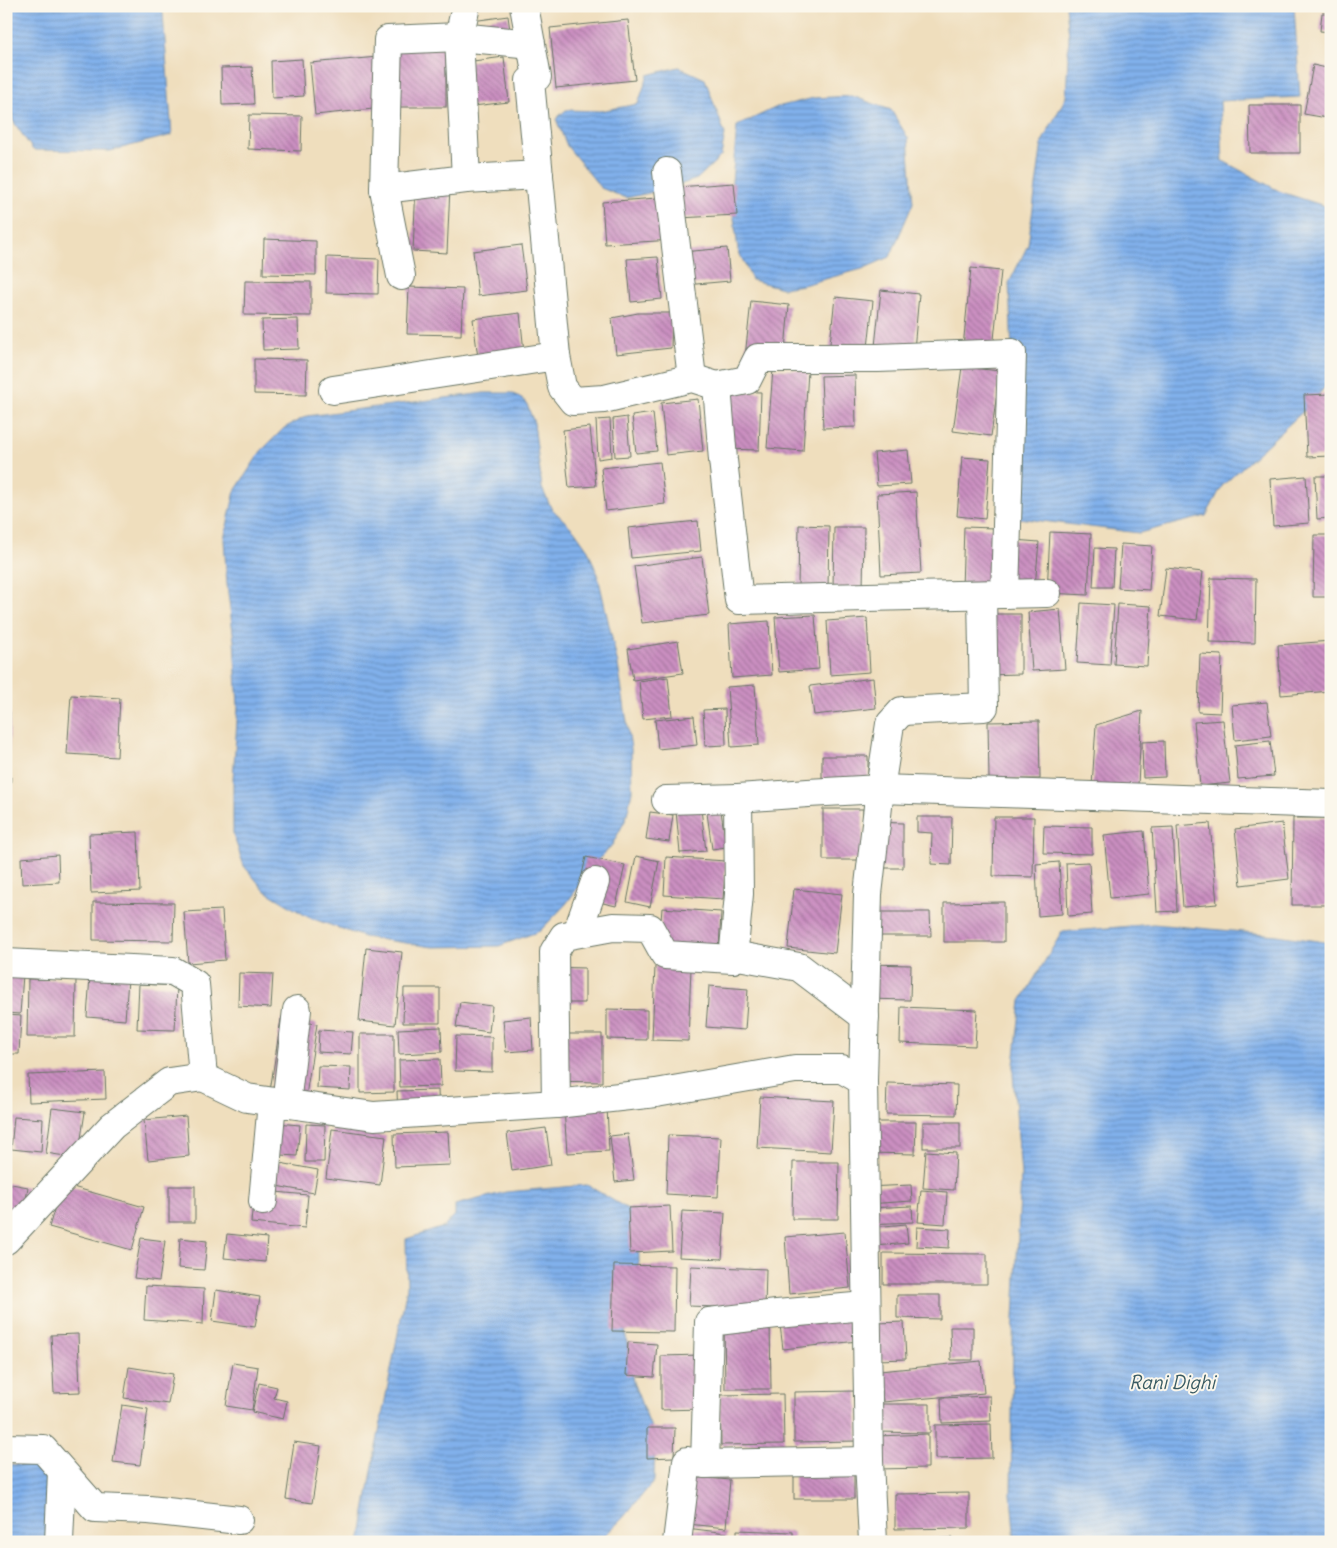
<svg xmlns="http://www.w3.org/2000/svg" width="1337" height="1548" font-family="Delius,sans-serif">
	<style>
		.water { fill: url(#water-rules); stroke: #507690 }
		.building { fill: url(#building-back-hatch) }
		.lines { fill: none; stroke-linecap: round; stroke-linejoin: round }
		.minor-casing { stroke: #687564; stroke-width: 30 }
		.minor { stroke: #fff; stroke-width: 28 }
		.labels { text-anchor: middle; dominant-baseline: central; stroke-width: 4; stroke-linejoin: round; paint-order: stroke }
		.water-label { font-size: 19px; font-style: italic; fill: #385a62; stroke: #fbf7ec }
	</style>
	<defs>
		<pattern id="water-rules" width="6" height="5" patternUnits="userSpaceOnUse" patternTransform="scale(1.25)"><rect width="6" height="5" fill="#81b0eb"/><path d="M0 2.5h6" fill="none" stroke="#6990bf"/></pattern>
		<pattern id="building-back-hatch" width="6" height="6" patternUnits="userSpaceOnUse" patternTransform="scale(1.25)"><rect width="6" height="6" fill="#cb8fc1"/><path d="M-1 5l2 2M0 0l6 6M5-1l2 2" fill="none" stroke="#a4769e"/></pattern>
	</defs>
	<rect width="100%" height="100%" fill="#fbf7ec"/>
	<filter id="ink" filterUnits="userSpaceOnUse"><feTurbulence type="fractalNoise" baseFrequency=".02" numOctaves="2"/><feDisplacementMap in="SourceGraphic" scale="10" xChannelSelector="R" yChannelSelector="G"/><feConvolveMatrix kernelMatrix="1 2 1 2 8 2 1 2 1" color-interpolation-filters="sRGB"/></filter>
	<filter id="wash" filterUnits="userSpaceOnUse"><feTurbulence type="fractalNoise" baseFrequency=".0096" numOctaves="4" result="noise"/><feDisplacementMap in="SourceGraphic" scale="20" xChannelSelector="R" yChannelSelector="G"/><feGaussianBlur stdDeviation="1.12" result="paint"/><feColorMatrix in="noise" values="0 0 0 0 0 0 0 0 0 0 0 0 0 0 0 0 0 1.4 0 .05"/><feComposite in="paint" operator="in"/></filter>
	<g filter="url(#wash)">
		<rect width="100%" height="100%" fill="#efdebd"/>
		<!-- water -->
		<g class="water">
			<polygon points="12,6 161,6 163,14 172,135 110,151 33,150 13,121 6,65 6,37"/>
			<polygon points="1066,6 1294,6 1300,97 1220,101 1223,161 1281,192 1328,207 1331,221 1330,381 1309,406 1222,486 1206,516 1139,533 1002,516 1012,353 1009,283 1028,245 1042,142 1066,97 1069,36"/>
			<polygon points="679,67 705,79 725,134 721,156 697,179 663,190 626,198 601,188 567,146 556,119 566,110 600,111 638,104 648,75"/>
			<polygon points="852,96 891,110 908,138 913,203 890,257 862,269 803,285 782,288 752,280 738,250 731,193 737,126 777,107 814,98"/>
			<polygon points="484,393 512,393 526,402 534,423 542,488 551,508 574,530 588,550 598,576 618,665 631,748 632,791 626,819 612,845 595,864 566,904 540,931 499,946 433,947 364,937 308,917 265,891 244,866 233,834 233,779 238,706 234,640 227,585 224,539 235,491 261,451 284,428 307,416"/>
			<polygon points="1153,924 1277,935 1331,943 1331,1542 1015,1542 1011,1496 1013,1339 1021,1175 1013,1074 1021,1001 1062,932"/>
			<polygon points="587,1185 638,1215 639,1263 620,1299 633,1382 655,1438 654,1481 622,1519 598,1542 360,1542 376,1447 407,1287 406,1239 444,1227 455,1215 455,1205 506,1192"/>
			<polygon points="6,1464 56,1466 51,1542 6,1542"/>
		</g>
		<g id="blocks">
			<!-- building -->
			<g class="building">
				<polygon points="1322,13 1331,13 1331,32 1320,31"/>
				<polygon points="508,16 512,45 465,22"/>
				<polygon points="628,20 635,80 556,88 550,28"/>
				<rect x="391" y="48" width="55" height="59"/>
				<polygon points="378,57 383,108 315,115 310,63"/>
				<polygon points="504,57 509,102 455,108 450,64"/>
				<polygon points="302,59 304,96 272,98 271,61"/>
				<polygon points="1313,65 1331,69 1331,100 1327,118 1304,114"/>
				<polygon points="252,67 254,104 222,105 221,68"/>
				<polygon points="1249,105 1300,105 1300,153 1250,153"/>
				<polygon points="249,115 302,116 301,151 248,149"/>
				<polygon points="734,183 737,215 679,218 677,187"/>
				<polygon points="416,186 450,187 447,253 413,251"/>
				<polygon points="671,197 674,240 605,244 602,202"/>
				<polygon points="264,239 316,241 316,275 263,274"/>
				<polygon points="521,245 527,290 478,296 473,251"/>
				<polygon points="727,248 730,281 674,286 671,253"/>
				<polygon points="327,257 379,259 378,294 326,293"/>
				<polygon points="658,257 662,299 631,302 627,259"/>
				<polygon points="971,268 1001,271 992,359 962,357"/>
				<polygon points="245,281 311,282 311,316 244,315"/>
				<polygon points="409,287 463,289 461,335 407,334"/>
				<polygon points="881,290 919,294 914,350 875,346"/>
				<polygon points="835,297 873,301 867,357 829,353"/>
				<polygon points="751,301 789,305 784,361 745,357"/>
				<polygon points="520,313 524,352 478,358 473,319"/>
				<polygon points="638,313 672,313 671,348 616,354 612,318"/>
				<polygon points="298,319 299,349 263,350 262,320"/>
				<polygon points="254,359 307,360 306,395 254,394"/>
				<polygon points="962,367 1000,371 991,436 953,431"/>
				<polygon points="773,369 808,371 803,451 767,448"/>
				<polygon points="855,375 856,427 823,428 821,376"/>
				<polygon points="726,391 761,392 759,450 724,449"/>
				<polygon points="1331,394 1331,456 1307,457 1304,395"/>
				<polygon points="698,399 703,451 666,455 661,403"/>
				<polygon points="653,413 657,451 636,453 632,416"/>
				<polygon points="627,417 630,456 615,457 613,419"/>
				<polygon points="610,419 612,457 598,459 596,420"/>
				<polygon points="590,427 596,486 569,488 563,430"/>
				<polygon points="908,450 911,484 877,486 874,453"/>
				<polygon points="962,457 990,459 985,519 957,516"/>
				<polygon points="660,462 665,504 606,511 601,468"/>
				<polygon points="1306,476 1309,523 1273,526 1270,479"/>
				<polygon points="1315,476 1331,476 1331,518 1317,519"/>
				<polygon points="916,492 921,573 881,575 877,494"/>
				<polygon points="698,521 701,551 631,558 628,528"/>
				<polygon points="799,525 829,526 828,589 798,588"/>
				<polygon points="834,527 864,527 863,590 833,589"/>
				<polygon points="964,527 994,528 991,589 962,588"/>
				<polygon points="1050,532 1091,534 1088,595 1047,593"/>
				<polygon points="1314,535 1331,535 1331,597 1313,597"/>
				<polygon points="1001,539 1039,542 1034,598 996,595"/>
				<polygon points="1121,544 1152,546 1149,590 1118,588"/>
				<polygon points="1095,548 1114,549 1112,587 1093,587"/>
				<polygon points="702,557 709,615 642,623 634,566"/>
				<polygon points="1166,568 1203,572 1197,620 1160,616"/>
				<polygon points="1211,578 1256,579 1255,643 1209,642"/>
				<polygon points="1081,603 1114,605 1110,665 1077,663"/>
				<polygon points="1118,604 1151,606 1147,666 1114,664"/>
				<polygon points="1060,609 1065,669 1032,671 1028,612"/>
				<polygon points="984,614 1021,614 1021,674 985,675"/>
				<polygon points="815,615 819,669 779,672 775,617"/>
				<polygon points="867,618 870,672 830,675 827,621"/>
				<polygon points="769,621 772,675 732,678 729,624"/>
				<polygon points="678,641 683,673 633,680 628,649"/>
				<polygon points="1331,641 1331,691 1281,695 1278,645"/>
				<polygon points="1200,654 1222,655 1220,713 1198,712"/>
				<polygon points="668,677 672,716 643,719 639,681"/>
				<polygon points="873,678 876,708 814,715 810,686"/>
				<polygon points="755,685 759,745 731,747 727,687"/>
				<polygon points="71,695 120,698 117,757 67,754"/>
				<polygon points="1267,702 1271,736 1235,740 1232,705"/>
				<polygon points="725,709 726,745 705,746 703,710"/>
				<polygon points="1142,711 1137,803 1092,786 1096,725"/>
				<polygon points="6,712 10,712 9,751 6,751"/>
				<polygon points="694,716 697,745 658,749 655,720"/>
				<polygon points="1223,720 1230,783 1200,786 1194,722"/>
				<polygon points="1039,721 1040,779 989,779 988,722"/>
				<polygon points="1164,741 1165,777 1143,778 1142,742"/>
				<polygon points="1270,741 1274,776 1238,779 1235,745"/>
				<polygon points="822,756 868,756 868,798 822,799"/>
				<polygon points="6,777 11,777 8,832 6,832"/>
				<polygon points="720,804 726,847 712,849 706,806"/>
				<polygon points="701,809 706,851 680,853 676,811"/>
				<polygon points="823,809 863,809 862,860 823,860"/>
				<polygon points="650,812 673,815 669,842 646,839"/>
				<polygon points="917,817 952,817 951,865 931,864 932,833 917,832"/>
				<polygon points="994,817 1034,817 1033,877 993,876"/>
				<polygon points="1293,818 1331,818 1331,905 1292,905"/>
				<polygon points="869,822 903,823 903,868 868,868"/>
				<polygon points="1210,823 1217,904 1183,907 1177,826"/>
				<polygon points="1282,823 1289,879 1241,885 1235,829"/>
				<polygon points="1044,826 1092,827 1092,854 1043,853"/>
				<polygon points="1173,827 1177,911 1157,912 1152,828"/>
				<polygon points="1144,831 1149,894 1110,898 1104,835"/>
				<polygon points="138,832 140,891 91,893 89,834"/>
				<polygon points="58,855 59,882 22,884 21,858"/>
				<polygon points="636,856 659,861 650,907 627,902"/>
				<polygon points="586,857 625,865 616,906 577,897"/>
				<polygon points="666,857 726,861 723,899 664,895"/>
				<polygon points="1059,862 1062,914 1038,916 1036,864"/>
				<polygon points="1089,862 1092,914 1068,916 1066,863"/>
				<polygon points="794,889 842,894 835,953 788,948"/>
				<polygon points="93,902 174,903 173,941 93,940"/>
				<polygon points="1004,902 1004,942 944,942 944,903"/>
				<polygon points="662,908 721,912 719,950 659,946"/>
				<polygon points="222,910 225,960 188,963 184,912"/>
				<polygon points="865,912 930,912 931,936 865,936"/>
				<polygon points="366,948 402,952 395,1025 359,1021"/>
				<polygon points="91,963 129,965 125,1020 87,1017"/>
				<polygon points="866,964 911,965 910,1000 866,999"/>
				<polygon points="655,966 691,968 688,1041 652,1040"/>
				<polygon points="549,967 585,968 585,1003 549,1003"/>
				<polygon points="239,973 273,974 271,1008 238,1006"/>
				<polygon points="6,974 23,975 20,1014 6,1013"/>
				<polygon points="28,979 76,980 75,1037 27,1037"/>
				<polygon points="139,984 177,986 175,1030 137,1029"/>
				<polygon points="709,986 748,989 745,1030 706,1027"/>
				<polygon points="404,988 440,988 440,1023 403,1023"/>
				<polygon points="460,1002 492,1006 489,1032 456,1027"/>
				<polygon points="901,1007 977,1010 975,1046 900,1043"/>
				<polygon points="607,1009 647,1010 647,1040 607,1039"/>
				<polygon points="6,1015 21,1016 19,1054 6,1054"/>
				<polygon points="531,1017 533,1050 506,1052 503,1020"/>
				<polygon points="281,1019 317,1024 306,1096 270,1091"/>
				<polygon points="441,1027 442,1052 399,1054 398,1029"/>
				<polygon points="319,1030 353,1032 351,1054 318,1052"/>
				<polygon points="360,1034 394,1034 394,1092 360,1093"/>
				<polygon points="546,1034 602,1034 602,1082 545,1081"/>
				<polygon points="456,1036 492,1037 492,1072 455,1071"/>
				<polygon points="440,1059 441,1086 400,1087 399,1060"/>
				<polygon points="318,1066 351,1067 350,1090 317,1088"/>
				<polygon points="105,1072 106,1099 29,1102 28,1075"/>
				<polygon points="887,1083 957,1085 956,1115 886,1114"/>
				<polygon points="438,1090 439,1117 398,1118 397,1091"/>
				<polygon points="760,1097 834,1101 831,1152 757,1148"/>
				<polygon points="607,1106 609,1151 567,1153 564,1108"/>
				<polygon points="52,1108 85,1112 78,1158 46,1153"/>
				<polygon points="186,1116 189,1156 148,1160 144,1120"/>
				<polygon points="14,1117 43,1119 41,1152 11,1149"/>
				<polygon points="265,1122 300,1125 297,1156 263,1154"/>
				<polygon points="868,1122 916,1122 915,1154 868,1153"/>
				<rect x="923" y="1122" width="37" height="26"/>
				<polygon points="306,1124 325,1125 324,1162 305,1162"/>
				<polygon points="546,1128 551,1165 512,1171 507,1133"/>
				<polygon points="332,1129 386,1136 380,1185 326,1178"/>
				<polygon points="448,1132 450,1165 395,1167 394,1134"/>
				<polygon points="628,1134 634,1180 615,1182 610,1136"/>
				<polygon points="668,1135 721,1137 718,1197 666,1194"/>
				<polygon points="926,1151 956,1153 954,1190 923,1188"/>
				<polygon points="264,1160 318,1170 314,1193 260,1183"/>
				<polygon points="793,1162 839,1162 838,1219 792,1219"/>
				<polygon points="6,1183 28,1187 24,1212 6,1209"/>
				<polygon points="62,1184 144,1207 132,1250 49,1227"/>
				<polygon points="911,1185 912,1201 867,1204 866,1187"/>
				<rect x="169" y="1186" width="26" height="36"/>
				<polygon points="254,1190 308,1195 305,1228 251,1223"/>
				<polygon points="921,1190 947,1192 945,1224 918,1222"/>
				<polygon points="670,1206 672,1251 630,1253 628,1208"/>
				<polygon points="912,1206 913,1222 868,1224 867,1208"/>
				<polygon points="682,1211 725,1213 722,1259 679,1257"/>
				<polygon points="906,1224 908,1243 875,1246 873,1227"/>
				<polygon points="917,1227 950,1229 949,1248 916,1246"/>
				<polygon points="845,1232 850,1288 789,1294 785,1237"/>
				<polygon points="227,1234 267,1238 265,1262 224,1258"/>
				<polygon points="141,1238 165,1241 159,1281 134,1278"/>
				<polygon points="180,1238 207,1241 204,1270 178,1268"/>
				<polygon points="883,1253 987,1254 987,1284 883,1284"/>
				<polygon points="614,1265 675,1266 674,1332 612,1331"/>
				<polygon points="691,1266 766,1269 765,1309 689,1306"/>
				<polygon points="146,1286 204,1289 203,1324 144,1320"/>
				<polygon points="216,1290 260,1297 255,1327 212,1321"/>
				<polygon points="897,1295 940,1295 940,1319 897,1318"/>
				<polygon points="853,1301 858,1341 783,1349 778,1309"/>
				<polygon points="770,1321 771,1389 725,1389 724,1322"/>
				<polygon points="904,1322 906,1359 878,1360 876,1323"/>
				<polygon points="950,1327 973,1327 973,1360 951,1360"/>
				<polygon points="78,1334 80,1392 54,1393 51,1335"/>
				<polygon points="628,1342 657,1344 654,1377 626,1375"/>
				<polygon points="702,1355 704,1409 661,1410 661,1356"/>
				<polygon points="981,1361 984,1393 883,1402 880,1371"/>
				<polygon points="233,1363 258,1367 252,1410 226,1406"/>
				<polygon points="129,1367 173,1374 168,1404 124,1398"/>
				<polygon points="259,1383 277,1387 274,1398 287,1401 283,1419 252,1412"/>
				<polygon points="857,1391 858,1441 794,1442 794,1392"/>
				<polygon points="783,1394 784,1444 721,1445 720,1395"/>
				<polygon points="990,1396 991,1421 942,1423 941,1398"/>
				<polygon points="878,1404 930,1404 930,1433 878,1432"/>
				<polygon points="122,1405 148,1409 140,1465 113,1462"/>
				<polygon points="991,1424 992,1458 935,1459 935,1425"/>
				<polygon points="647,1428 675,1428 674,1457 647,1458"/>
				<polygon points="928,1434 928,1468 877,1469 877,1436"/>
				<polygon points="294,1442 321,1446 312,1503 286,1499"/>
				<rect x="794" y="1471" width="60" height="28"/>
				<polygon points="683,1476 730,1480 726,1528 678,1523"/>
				<polygon points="969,1493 969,1528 895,1529 895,1494"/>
				<polygon points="678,1527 727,1533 725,1542 676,1542"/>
				<polygon points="737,1530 793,1532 793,1542 737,1542"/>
				<polygon points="953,1538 953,1542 880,1542 880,1540"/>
			</g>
		</g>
	</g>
	<g filter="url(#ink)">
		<use href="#blocks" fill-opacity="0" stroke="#687564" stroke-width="1"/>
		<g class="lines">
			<defs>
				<g id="minor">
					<polyline points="466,6 459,37 466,179"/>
					<polyline points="524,6 537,77 530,81 556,356"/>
					<polyline points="667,172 692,378"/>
					<polyline points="384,189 466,179 539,175"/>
					<polyline points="401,276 384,189 388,40 459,37 531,44"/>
					<polyline points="717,386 747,380 758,358 878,358 1012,353 1005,594"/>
					<polyline points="333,390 556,356 562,387 573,401 604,399 692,378 717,386 723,460 739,600 1047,593"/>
					<polyline points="666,800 738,798"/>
					<polyline points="577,933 595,882"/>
					<polyline points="733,955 799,967 865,1017"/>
					<polyline points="6,963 173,971 195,984 203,1077 247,1098 374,1116 556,1104 656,1093 795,1069 842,1069 863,1081 869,1461 873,1542"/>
					<polyline points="863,1081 868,894 880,789 1331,804"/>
					<polyline points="286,1104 297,1010"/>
					<polyline points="556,1104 554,952 564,936 613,927 650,928 665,955 733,959 739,894 738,798 808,793 880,789 890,724 902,711 984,707 982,595"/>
					<polyline points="263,1201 272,1102"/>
					<polyline points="6,1240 112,1126 169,1082 203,1077"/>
					<polyline points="6,1448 43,1449 95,1508 149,1510 239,1520"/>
					<polyline points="705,1464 709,1322 777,1314 865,1306"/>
					<polyline points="59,1542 62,1471"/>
					<polyline points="677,1542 687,1461 705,1464 869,1461"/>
				</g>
			</defs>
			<!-- minor casing -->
			<use href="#minor" class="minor-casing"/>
			<!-- minor -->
			<use href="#minor" class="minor"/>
		</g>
	</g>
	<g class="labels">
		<!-- water labels -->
		<g class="water-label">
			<text x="1172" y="1382">Rani Dighi</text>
		</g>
	</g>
	<!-- margin -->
	<rect width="1337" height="1548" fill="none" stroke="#fbf7ec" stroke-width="25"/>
</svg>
